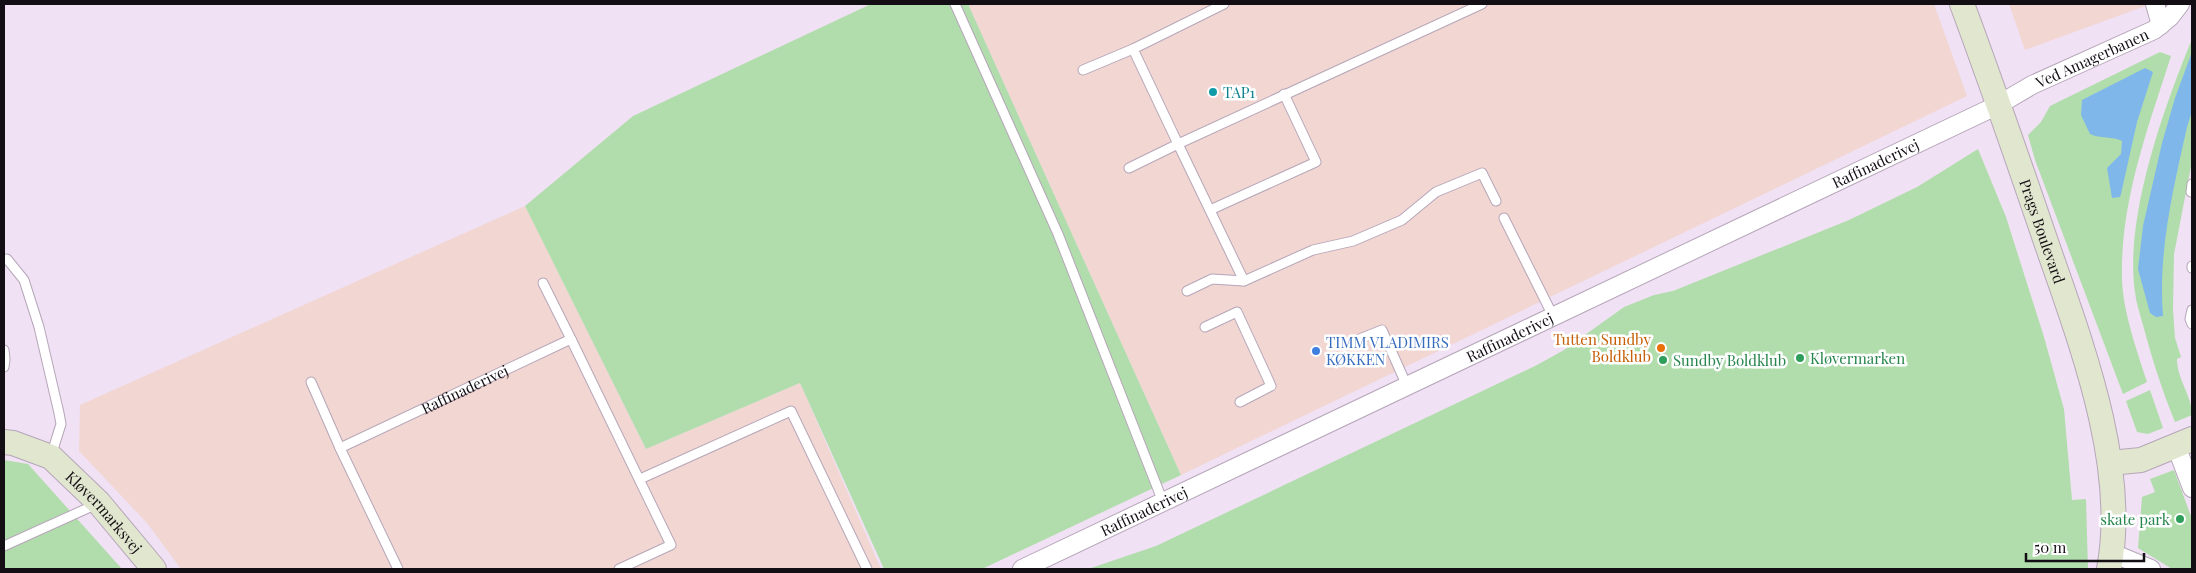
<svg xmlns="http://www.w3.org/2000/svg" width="2196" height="573" font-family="'Playfair Display',serif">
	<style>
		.industrial { fill: #f1d6d2 }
		.green { fill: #b1ddac }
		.water { fill: #7fb7ea }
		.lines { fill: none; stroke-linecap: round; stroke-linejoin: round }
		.lane-casing { stroke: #b6a6b9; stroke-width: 11 }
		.street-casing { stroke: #b6a6b9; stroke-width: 20 }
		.secondary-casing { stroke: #b6a6b9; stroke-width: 26 }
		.lane { stroke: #fff; stroke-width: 9 }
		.street { stroke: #fff; stroke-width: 18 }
		.secondary { stroke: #e1e6ce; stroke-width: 24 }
		.culture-dot { fill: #0f9aa8; stroke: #fff; stroke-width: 2 }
		.food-dot { fill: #e8710a; stroke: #fff; stroke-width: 2 }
		.shop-dot { fill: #3f7fe0; stroke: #fff; stroke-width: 2 }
		.leisure-dot { fill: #2e9e5b; stroke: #fff; stroke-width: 2 }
		.labels { text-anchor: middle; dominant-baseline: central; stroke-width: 5; stroke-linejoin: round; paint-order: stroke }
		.street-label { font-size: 15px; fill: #130d14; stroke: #fff }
		.culture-label { font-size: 15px; fill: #0d838f; stroke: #fff; text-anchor: start }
		.food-label { font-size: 15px; fill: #c56008; stroke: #fff; text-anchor: end }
		.shop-label { font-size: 15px; fill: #366cbe; stroke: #fff; text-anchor: start }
		.leisure-label { font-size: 15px; fill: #27864d; stroke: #fff; text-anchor: start }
	</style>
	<rect width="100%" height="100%" fill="#f1e1f4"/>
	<!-- industrial -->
	<g class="industrial">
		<polygon points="968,4 1934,4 1967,96 1181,475"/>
		<polygon points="2009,4 2147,4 2148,5 2025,50"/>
		<polygon points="525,206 646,449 800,383 881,569 181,569 147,523 79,451 80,405"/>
	</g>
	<!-- green -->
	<g class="green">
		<polygon points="871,4 968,4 1181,475 982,569 884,569 800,383 646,449 525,206 633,116"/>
		<path d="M2192 39V161L2174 254 2173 309 2175 338 2181 357 2177 359C2177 379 2192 396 2192 415L2175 422C2162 390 2152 359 2143 325 2140 314 2136 303 2135 292 2124 218 2164 107 2192 39Z"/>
		<path d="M2160 52 2171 56C2148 128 2120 202 2122 279 2123 312 2137 351 2147 382L2123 394 2035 160 2028 135 2041 122 2050 106Z"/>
		<polygon points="1978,149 2006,217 2044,337 2064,409 2072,500 2086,499 2088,569 1088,569 1156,546 1537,365 1564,350 1624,307 1654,295 1673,291 1849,220 1917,187"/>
		<polygon points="2150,390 2163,428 2148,434 2137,432 2126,401"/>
		<polygon points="4,460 28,464 122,569 4,569"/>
		<polygon points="2174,470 2192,519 2192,569 2172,569 2138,548 2142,497 2155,492 2150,479"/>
	</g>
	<!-- water -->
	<g class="water">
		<path d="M2192 52V111L2187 127C2173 190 2158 251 2163 316L2156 317 2150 313 2138 269 2143 226 2162 143 2175 98Z"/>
		<path d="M2145 68 2153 72 2137 122 2121 194 2120 197 2112 198 2107 168 2121 154 2122 141C2113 136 2100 139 2090 134L2081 115 2082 100Z"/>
	</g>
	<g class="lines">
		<defs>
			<g id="lane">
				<polyline points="955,4 1058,234 1163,502"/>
				<polyline points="1083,70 1133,49"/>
				<polyline points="1129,168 1178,144 1133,49 1224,4"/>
				<polyline points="2191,192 2192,184"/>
				<polyline points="1210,210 1316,162 1284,94"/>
				<polyline points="1504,218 1553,316"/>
				<polyline points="4,260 7,259 24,280 39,327 59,413 61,424 51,456"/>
				<polyline points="2192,266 2192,268"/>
				<polyline points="1244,281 1178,144 1482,4"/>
				<polyline points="543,283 571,339"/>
				<polyline points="1187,291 1212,279 1244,281 1313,250 1353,241 1402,220 1436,192 1482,173 1496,201"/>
				<polyline points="2192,310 2190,319 2192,324"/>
				<polyline points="1205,327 1237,312 1267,377 1271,386 1240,402"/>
				<polyline points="1357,340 1382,330 1407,386"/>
				<polyline points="4,350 5,359 4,367"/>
				<polyline points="311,382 340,448"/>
				<polyline points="640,479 791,411 867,569"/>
				<polyline points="4,546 97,504"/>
				<path id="s1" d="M398 569 340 448 571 339 671 545 619 569"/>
			</g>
			<g id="street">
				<polyline points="2155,4 2161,25"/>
				<polyline points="2176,446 2192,488"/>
				<polyline points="2112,553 2151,569"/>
				<path id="s2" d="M1022 569 1998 105 2032 85 2154 30 2170 17 2180 4"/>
			</g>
			<g id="secondary">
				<path id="s3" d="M1962 4C1991 82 2018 160 2045 239 2079 338 2129 464 2109 569"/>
				<path id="s4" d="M4 442 13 443 51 457 99 503 154 569"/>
				<polyline points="2110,463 2141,460 2192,439"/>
			</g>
		</defs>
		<!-- lane casing -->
		<use href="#lane" class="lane-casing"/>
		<!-- street casing -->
		<use href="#street" class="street-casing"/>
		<!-- secondary casing -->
		<use href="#secondary" class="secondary-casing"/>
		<!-- lane -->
		<use href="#lane" class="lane"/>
		<!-- street -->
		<use href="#street" class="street"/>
		<!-- secondary -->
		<use href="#secondary" class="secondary"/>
	</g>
	<!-- markers -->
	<circle class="culture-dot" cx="1213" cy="92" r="5"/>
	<circle class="food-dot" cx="1661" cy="348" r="5"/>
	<circle class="shop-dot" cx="1316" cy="351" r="5"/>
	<g class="leisure-dot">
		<circle cx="1800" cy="358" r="5"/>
		<circle cx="1663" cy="360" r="5"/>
		<circle cx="2180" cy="519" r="5"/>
	</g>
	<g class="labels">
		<!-- street labels -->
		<g class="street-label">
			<text stroke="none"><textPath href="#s2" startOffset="1186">Ved Amagerbanen</textPath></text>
			<text stroke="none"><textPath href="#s2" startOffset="945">Raffinaderivej</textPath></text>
			<text stroke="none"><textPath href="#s3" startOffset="241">Prags Boulevard</textPath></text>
			<text stroke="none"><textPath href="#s2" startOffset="540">Raffinaderivej</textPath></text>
			<text stroke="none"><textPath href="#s1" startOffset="272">Raffinaderivej</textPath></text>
			<text stroke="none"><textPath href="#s2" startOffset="135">Raffinaderivej</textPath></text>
			<text stroke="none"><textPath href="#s4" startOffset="126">Kløvermarksvej</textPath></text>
		</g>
		<!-- culture labels -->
		<g class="culture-label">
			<text x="1223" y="92">TAP1</text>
		</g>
		<!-- food labels -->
		<g class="food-label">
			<text x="1651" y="339">Tutten Sundby<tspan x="1651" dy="17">Boldklub</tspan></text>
		</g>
		<!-- shop labels -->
		<g class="shop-label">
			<text x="1326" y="342">TIMM VLADIMIRS<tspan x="1326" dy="17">KØKKEN</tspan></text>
		</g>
		<!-- leisure labels -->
		<g class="leisure-label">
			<text x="1810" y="358">Kløvermarken</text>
			<text x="1673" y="360">Sundby Boldklub</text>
			<text x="2170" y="519" text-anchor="end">skate park</text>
		</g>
	</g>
	<!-- border -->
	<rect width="2196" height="573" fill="none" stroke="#130d14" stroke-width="10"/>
	<!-- scale -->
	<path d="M2026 553v8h118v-8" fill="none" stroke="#130d14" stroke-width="2.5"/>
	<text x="2034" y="553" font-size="15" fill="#130d14" stroke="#ffffff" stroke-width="4" paint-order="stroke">50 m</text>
</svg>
